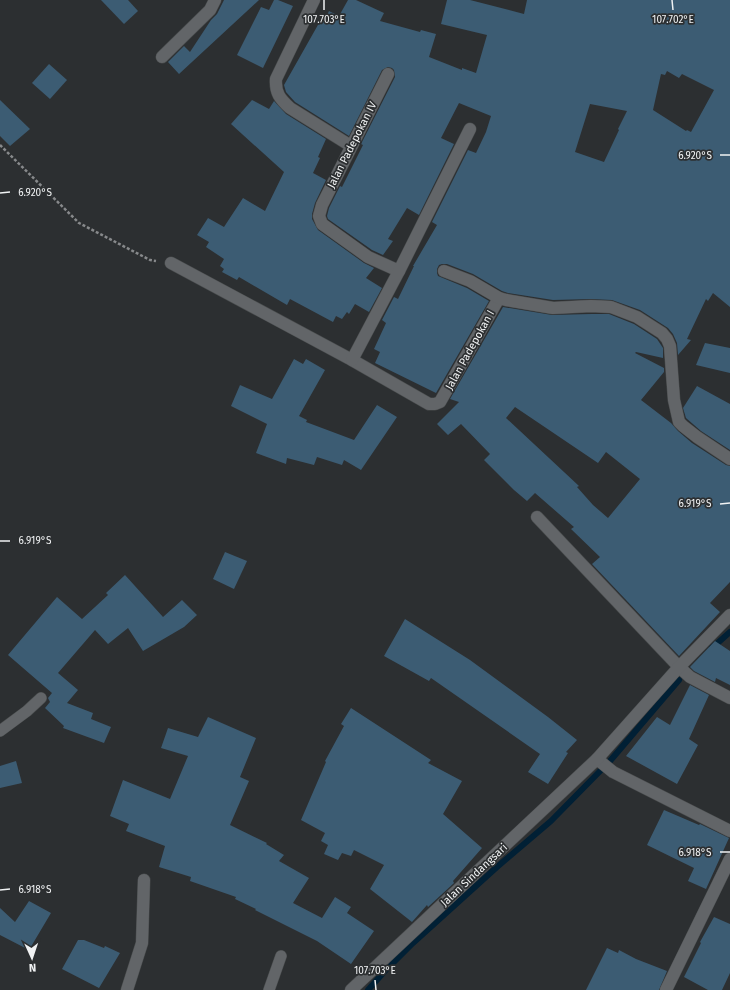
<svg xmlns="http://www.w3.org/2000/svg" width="730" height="990" font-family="'Fira Sans',sans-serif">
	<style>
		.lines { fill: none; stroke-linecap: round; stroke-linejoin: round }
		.stream { stroke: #012035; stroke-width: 6 }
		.building { fill: #3c5c73; fill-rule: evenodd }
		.lane-casing { stroke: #494c4d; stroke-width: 12 }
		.street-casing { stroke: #494c4d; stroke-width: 13 }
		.path { stroke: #87898b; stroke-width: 2.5; stroke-dasharray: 3 2; stroke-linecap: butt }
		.lane { stroke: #626568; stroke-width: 11 }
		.street { stroke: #626568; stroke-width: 12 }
		.ticks { fill: none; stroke: #f0f2f3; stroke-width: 1.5 }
		.labels { text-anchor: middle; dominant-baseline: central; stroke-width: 3.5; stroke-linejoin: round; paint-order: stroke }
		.street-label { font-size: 11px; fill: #f0f2f3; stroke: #2c2f31 }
		.ticks-label { font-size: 10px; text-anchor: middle; fill: #f0f2f3; stroke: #2c2f31; stroke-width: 3.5; stroke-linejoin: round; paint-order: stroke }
	</style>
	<rect width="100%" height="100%" fill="#2c2f31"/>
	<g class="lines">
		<!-- stream -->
		<g class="stream">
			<polyline points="712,648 730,632"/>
			<polyline points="368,990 384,972 413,943 497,867 551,821 610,761 679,680"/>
		</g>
	</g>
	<!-- building -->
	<g class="building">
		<polygon points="101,0 128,0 138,11 124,24"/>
		<polygon points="224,0 259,0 179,74 168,62 184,46 190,52 211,20 217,14"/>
		<polygon points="274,0 278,0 293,6 263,68 237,55 261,7 269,10"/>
		<path d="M348 0H356L384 13 380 21 420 32 421 30 436 34 429 57 462 70V68L476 73 487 35 441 24 447 0H470L524 14 527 0H730V307L713 293 708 301 706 299 687 339 691 340 678 355 677 343 673 334 668 328 640 310 612 300 591 299 553 300 508 293 502 291 473 274 447 264H442L439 265 437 269V273L438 276 467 288 489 301 436 393 375 363 380 352 374 349 386 323 382 320 394 297 398 299 414 266H413L437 225 432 222 468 150 476 153 486 132 491 116 459 103 441 138 454 144 419 215 407 208 388 239 393 241 383 255 372 250 328 219 327 216 329 208 340 186 342 187 363 145 361 144 395 77 394 70 392 68 388 67 382 70 349 136 295 102 286 92 284 85 323 16 326 17 329 11 339 16ZM667 71 679 78 682 74 714 90 691 132 687 130 686 131 653 110 661 74 665 75ZM590 104 627 111 618 129 619 130 604 162 575 152Z"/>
		<polygon points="49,64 67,80 50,99 32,83"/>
		<polygon points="0,100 30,129 10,146 0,136"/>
		<polygon points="252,100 269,109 274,101 286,114 326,139 318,157 320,158 313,173 326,180 315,203 312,214 312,219 318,230 364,263 374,268 366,278 382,288 369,312 355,304 349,314 347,312 342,319 336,316 333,322 290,299 287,305 239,277 237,280 222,272 224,269 220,266 224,259 206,247 209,242 197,235 208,218 224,227 243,198 265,211 284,172 231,124"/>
		<path d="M503 307 552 315 591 314H609L634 324 657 339 663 348V358L636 352 635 353 664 368V372L641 400 671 423 678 431 692 443 726 465 730 466V582L710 603 720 612 679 656 592 564 600 557 571 529 574 527 535 493 527 501 514 490 484 460 490 454 461 424 448 435 437 424 459 402 450 399ZM515 407 598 463 606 452 640 479 608 518 593 505 577 487 579 486 506 418Z"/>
		<polygon points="705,343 730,348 730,373 696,365"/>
		<polygon points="294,359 303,364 306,359 325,370 299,416 307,420 306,422 354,440 377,405 397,417 361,470 344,460 342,465 317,457 314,465 287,458 286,464 256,453 267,424 231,406 240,385 272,399"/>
		<polygon points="697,386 730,404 730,450 701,431 686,418 683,408"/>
		<polygon points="225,552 247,561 234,589 213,579"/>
		<polygon points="125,575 163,617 182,600 197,615 184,627 143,651 128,628 108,644 95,630 58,673 78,690 67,703 93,713 91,719 111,727 104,743 63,728 64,726 45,708 50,702 48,698 52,693 8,655 57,597 82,619 108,595 106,593"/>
		<polygon points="405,619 470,660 548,717 577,740 566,752 568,753 548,784 528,772 540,754 431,678 429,681 384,656"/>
		<polygon points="715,641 730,651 730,685 716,678 715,682 694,671 690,667"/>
		<polygon points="690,685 709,695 689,739 698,745 677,784 626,756 657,717 670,725"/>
		<polygon points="351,708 431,760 428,763 462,781 443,814 482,848 453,881 454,883 428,907 427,905 412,922 370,889 384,865 354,850 351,856 342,853 338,860 324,854 328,845 321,841 325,833 301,820 326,762 325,761 344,726 341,724"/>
		<polygon points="208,717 256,738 240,777 249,781 230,825 267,843 266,844 284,855 279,861 309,878 293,903 322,918 335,897 351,907 347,913 374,931 351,964 317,941 255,910 256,909 235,899 236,897 190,881 191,877 159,867 165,846 126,831 129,824 110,816 123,780 170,799 188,756 161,748 168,728 198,737"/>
		<polygon points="16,761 22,783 0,788 0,766"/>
		<polygon points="664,810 699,825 700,824 729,838 706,889 688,881 694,868 647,845"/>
		<polygon points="29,901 51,913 29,950 0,935 0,908 15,922"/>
		<polygon points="714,917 730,924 730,973 722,990 708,990 684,977 701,943 700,942"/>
		<polygon points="78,940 84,940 104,948 105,946 120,953 99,988 62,969"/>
		<polygon points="607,948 618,953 619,950 636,959 667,971 659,990 586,990"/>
	</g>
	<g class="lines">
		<defs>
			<g id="lane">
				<polyline points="0,731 27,711 41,698"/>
				<polyline points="269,990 281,956"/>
			</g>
			<g id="street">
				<path d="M314 0 276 79C275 93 280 99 290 108L351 146"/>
				<polyline points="162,57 210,10 215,0"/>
				<polyline points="388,74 322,205 319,216 322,224 368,257 399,271"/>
				<polyline points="171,263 352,360 429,404 435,404 440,402 499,298"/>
				<polyline points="444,271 470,281 499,298 506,300 553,308 591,306 611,307 637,317 662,333 667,339 670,346 674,400 679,422 683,426 697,437 730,459"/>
				<polyline points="352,360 399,271 470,129"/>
				<polyline points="537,517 679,667 690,677 730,698"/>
				<polyline points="597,759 613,772 730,831"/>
				<polyline points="127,990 142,943 144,880"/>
				<polyline points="351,990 597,759 679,667 730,615"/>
				<polyline points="666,990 730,859"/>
			</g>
		</defs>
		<!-- lane casing -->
		<use href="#lane" class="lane-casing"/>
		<!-- street casing -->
		<use href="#street" class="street-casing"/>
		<!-- path -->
		<polyline class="path" points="0,145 79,223 150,260 156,261"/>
		<!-- lane -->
		<use href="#lane" class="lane"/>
		<!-- street -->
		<use href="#street" class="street"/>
	</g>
	<!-- ticks -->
	<path class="ticks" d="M324 0V10M672 0 673 10M720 155H730M0 193 10 192M720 504 730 503M0 541H10M720 852H730M0 890 10 889M375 980 376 990"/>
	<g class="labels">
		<!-- street labels -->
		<g class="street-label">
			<text transform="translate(352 145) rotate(-63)">Jalan Padepokan IV</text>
			<text transform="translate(470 350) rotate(-61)">Jalan Padepokan I</text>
			<text transform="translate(474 875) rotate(-43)">Jalan Sindangsari</text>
		</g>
	</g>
	<g class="ticks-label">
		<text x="324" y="23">107.703°E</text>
		<text x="673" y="23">107.702°E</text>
		<text x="695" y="159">6.920°S</text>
		<text x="35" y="196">6.920°S</text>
		<text x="695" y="507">6.919°S</text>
		<text x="35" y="544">6.919°S</text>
		<text x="695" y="856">6.918°S</text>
		<text x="35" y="893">6.918°S</text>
		<text x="375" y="974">107.703°E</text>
	</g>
	<!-- north arrow -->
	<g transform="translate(32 958) rotate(177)" stroke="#2c2f31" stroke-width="3" paint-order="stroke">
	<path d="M0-3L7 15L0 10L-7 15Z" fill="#f0f2f3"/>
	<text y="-6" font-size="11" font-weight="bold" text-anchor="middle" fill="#f0f2f3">N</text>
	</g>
</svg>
